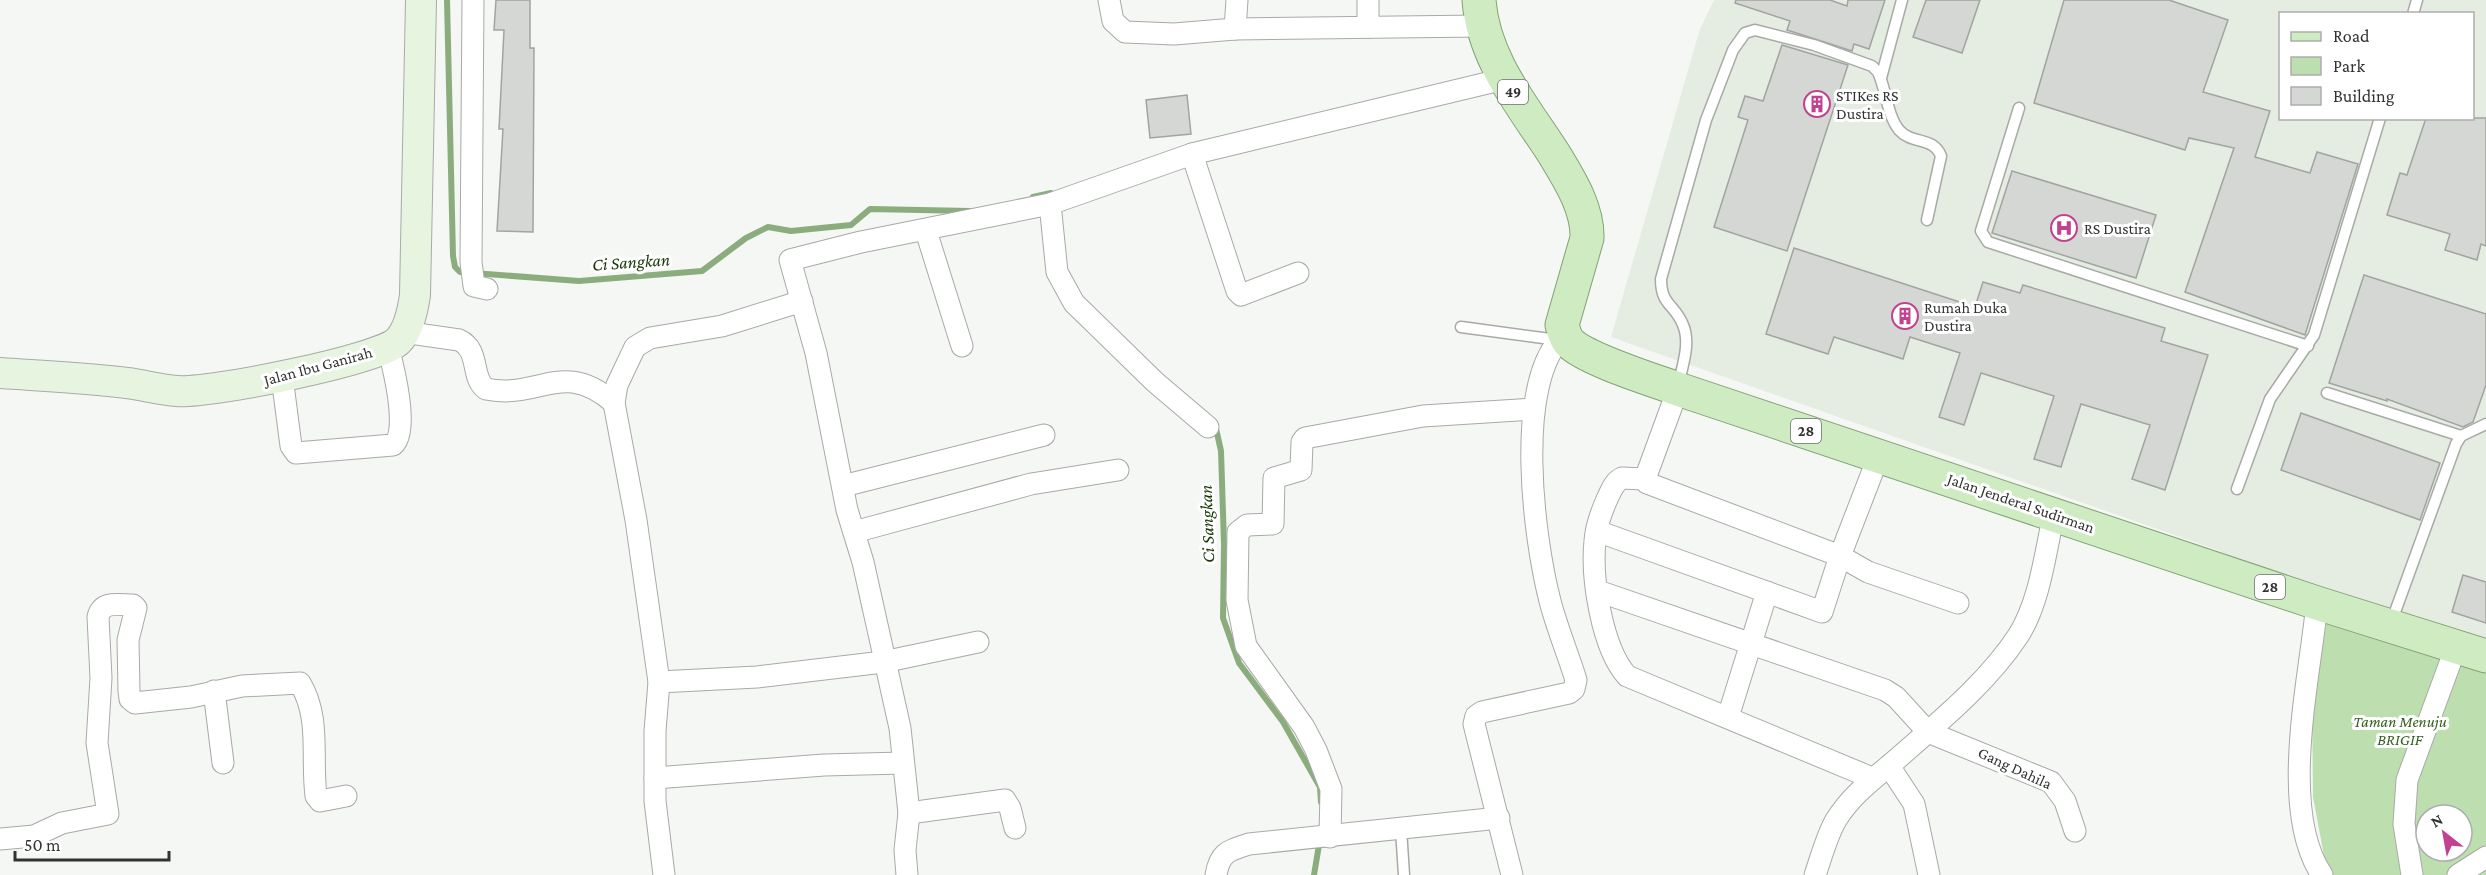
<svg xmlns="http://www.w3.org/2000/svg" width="2486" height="875" font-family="'Crimson Pro',serif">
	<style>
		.built { fill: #e5ede2; fill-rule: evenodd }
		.green { fill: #bddfaf; fill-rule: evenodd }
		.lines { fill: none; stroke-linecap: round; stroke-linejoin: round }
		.stream { stroke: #8bad7d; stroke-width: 6 }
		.building { fill: #d4d7d3; stroke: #a1a4a0; stroke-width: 1.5 }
		.lane-casing { stroke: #a8aaa6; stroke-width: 13 }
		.street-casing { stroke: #a8aaa6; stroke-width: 23 }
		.secondary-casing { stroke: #a8aaa6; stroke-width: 32 }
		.primary-casing { stroke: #83a275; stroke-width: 35 }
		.lane { stroke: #fff; stroke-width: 10 }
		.street { stroke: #fff; stroke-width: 21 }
		.secondary { stroke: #e7f5e0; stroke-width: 30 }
		.primary { stroke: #ceebc2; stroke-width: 33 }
		.labels { text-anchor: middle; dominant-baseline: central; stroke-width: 6; stroke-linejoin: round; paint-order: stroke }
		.shield { fill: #fff; stroke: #707070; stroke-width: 1.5 }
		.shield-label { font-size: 15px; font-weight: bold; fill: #323332 }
		.poi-label { font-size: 16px; fill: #323332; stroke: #fff; text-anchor: start }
		.street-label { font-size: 16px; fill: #323332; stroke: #fff }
		.park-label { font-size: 16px; font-style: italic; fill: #345f1c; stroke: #fff }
		.water-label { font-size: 18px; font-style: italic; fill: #183804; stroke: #fff }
	</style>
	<rect width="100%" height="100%" fill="#f4f7f3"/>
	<!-- built -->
	<path class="built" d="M1714 0H2486V653L2392 626 2217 550 1611 337 1700 29ZM2280 14H2472V118H2280Z"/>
	<!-- green -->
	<path class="green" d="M2328 611 2486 664V875H2329L2327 872 2313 797 2312 705ZM2426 815H2462V851H2426Z"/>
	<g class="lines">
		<!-- stream -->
		<g class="stream">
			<polyline points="447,0 453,256 455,267 460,272 579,281 702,271 746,238 768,227 791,231 851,225 870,209 970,211"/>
			<polyline points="1033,197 1051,193 1056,196"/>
			<polyline points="1215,424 1221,451 1224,544 1223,618 1239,663 1283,722 1320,787 1321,802"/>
			<polyline points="1314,875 1320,839"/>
		</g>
	</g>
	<!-- building -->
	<g class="building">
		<polygon points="496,0 530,0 530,48 534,48 533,232 497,231 503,129 499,129 504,30 494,30"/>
		<polygon points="1736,0 1830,0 1847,6 1848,0 1885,0 1869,49 1854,44 1852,51 1787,30 1790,21 1735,3"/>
		<polygon points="1926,0 1980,0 1962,53 1913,37"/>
		<polygon points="2064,0 2169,0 2228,20 2203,92 2270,111 2255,157 2310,173 2317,152 2358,164 2305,335 2185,292 2234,148 2189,138 2185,150 2034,103"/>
		<polygon points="1782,45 1848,65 1787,251 1714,227 1748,120 1738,117 1745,96 1763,101"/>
		<polygon points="1187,95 1191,134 1150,138 1146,100"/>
		<polygon points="2426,118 2486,118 2486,246 2481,244 2477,260 2445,250 2450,234 2387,215 2400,173 2407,175"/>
		<polygon points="2012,171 2156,215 2136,278 1992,233"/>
		<polygon points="1794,248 1975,307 1983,282 2020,293 2023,285 2165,328 2161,341 2208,355 2165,490 2132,479 2150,425 2081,404 2061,467 2034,459 2054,396 1981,373 1964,425 1939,417 1960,353 1910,337 1903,359 1834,337 1828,354 1766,334"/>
		<polygon points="2364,275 2486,314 2486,385 2473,422 2463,427 2387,399 2387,401 2329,383"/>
		<polygon points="2301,413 2440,463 2420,520 2281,470"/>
		<polygon points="2463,575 2486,582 2486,623 2452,612"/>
	</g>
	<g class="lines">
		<defs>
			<g id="lane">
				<polyline points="2413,14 2417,0"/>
				<polyline points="1881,78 1902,0"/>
				<polyline points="2019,108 1981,231 1988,242 2308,346"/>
				<polyline points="1461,327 1558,340"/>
				<path d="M1678 386C1682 367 1691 343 1683 325 1675 304 1661 306 1661 279L1706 120 1733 50 1745 33 1755 30 1814 45 1872 66 1878 72C1886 89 1887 115 1899 130 1912 145 1933 136 1941 156L1927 220"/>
				<polyline points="2327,393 2461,436"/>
				<polyline points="2237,489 2270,399 2314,335 2380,118"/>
				<polyline points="2391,623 2456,444 2461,436 2486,424"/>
				<polyline points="1401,829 1404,875"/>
			</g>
			<g id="street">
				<polyline points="473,0 471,262 474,286 487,289"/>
				<polyline points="1109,0 1113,21 1125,32 1174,34 1235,29"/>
				<polyline points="1237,0 1235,29 1481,26"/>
				<polyline points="1368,27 1368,0"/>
				<polyline points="1192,154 1237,291 1241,295 1298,273"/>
				<polyline points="1050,204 1057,272 1074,303 1155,382 1208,427"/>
				<polyline points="926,231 962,346"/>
				<path d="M403 332 459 340C481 350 470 378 486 389 539 400 563 358 614 403"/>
				<path d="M282 377 291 446 296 453 393 445C410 432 393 366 388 347"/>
				<polyline points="1645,479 1678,389"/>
				<polyline points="843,486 1044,435"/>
				<polyline points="1597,531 1822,612 1840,556 1879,455"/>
				<polyline points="854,532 1031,484 1118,470"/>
				<polyline points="1598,591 1885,690 1896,697 1928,732 2051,782 2065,801 2075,831"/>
				<path d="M2317 603C2310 678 2278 810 2322 875"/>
				<polyline points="659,682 757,677 883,662 978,642"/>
				<polyline points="214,691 223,763"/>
				<polyline points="1728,717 1767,592"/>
				<polyline points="1889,766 1914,804 1929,875"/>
				<polyline points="655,778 824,765 903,763"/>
				<path d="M1872 778 1627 676C1602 648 1591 578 1595 541 1596 526 1602 510 1608 497 1612 489 1614 482 1622 478L1645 479 1647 483 1840 556 1868 572 1958 603"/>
				<polyline points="909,813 1005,800 1010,808 1015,828"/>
				<polyline points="1330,837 1331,789 1316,750 1304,727 1246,646 1237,600 1238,532 1247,525 1273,524 1274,478 1301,470 1302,442 1305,438 1423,416 1534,409"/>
				<path d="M0 839 34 836 62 823 108 814 97 743 101 678 98 617C102 600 119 605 133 605L136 608 128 640 129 691 130 699 135 703 191 697 242 686 300 683C321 718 311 757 316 796L320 801 346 796"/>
				<polyline points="664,875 655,801 655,731 659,682 636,520 614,403 617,385 635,347 650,338 722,326 802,301"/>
				<polyline points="907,875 905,850 909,813 900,728 863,562 847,510 816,353 790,260 861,242 1050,204 1192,154 1504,79"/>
				<path d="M1216 875C1220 852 1228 851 1249 844L1499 818"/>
				<path d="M1512 875 1474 724 1476 716 1482 712 1569 693 1574 689 1576 680C1568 654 1557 628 1550 601 1534 539 1513 382 1564 335"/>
				<path d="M1815 875C1821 858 1827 835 1836 820 1852 794 1875 778 1897 759 1939 722 1987 683 2018 636 2040 602 2045 553 2054 514"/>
				<polyline points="2412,875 2404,824 2407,780 2456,647"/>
				<polyline points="2458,875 2486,857"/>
			</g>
			<path id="secondary" d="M0 373C43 376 85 378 127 383 144 385 160 390 177 391 207 394 380 360 398 341 409 330 413 309 415 295L421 0"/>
			<path id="primary" d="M1479 0C1483 59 1523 106 1554 154 1569 179 1588 208 1587 238L1562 325C1564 332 1565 337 1569 342 1585 359 1653 380 1678 389L2317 603 2486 656"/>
		</defs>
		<!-- lane casing -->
		<use href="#lane" class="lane-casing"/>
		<!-- street casing -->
		<use href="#street" class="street-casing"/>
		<!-- secondary casing -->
		<use href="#secondary" class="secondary-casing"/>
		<!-- primary casing -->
		<use href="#primary" class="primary-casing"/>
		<!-- lane -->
		<use href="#lane" class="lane"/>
		<!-- street -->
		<use href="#street" class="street"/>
		<!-- secondary -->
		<use href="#secondary" class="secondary"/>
		<!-- primary -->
		<use href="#primary" class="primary"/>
	</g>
	<!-- icons -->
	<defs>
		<symbol id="building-ring" viewBox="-11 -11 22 22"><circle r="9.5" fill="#fff" stroke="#c04290" stroke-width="1.5"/><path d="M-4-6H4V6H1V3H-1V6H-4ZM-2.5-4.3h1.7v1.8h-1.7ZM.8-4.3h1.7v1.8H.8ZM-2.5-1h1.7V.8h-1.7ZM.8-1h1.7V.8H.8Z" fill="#c04290"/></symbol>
		<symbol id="hospital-ring" viewBox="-11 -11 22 22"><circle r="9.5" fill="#fff" stroke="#c04290" stroke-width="1.5"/><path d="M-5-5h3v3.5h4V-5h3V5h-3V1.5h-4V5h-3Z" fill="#c04290"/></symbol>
	</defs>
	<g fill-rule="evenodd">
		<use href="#building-ring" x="1802" y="89" width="30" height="30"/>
		<use href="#hospital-ring" x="2049" y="213" width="30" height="30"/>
		<use href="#building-ring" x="1890" y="301" width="30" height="30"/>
	</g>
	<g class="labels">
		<!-- shield labels -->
		<g class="shield">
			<rect x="1498" y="80" width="30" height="24" rx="4.5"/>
			<rect x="1791" y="419" width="30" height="24" rx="4.5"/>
			<rect x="2255" y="575" width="30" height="24" rx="4.5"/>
		</g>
		<g class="shield-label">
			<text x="1513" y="92">49</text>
			<text x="1806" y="431">28</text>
			<text x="2270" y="587">28</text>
		</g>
		<!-- poi labels -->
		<g class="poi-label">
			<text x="1836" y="95">STIKes RS<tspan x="1836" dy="18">Dustira</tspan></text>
			<text x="2084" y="228">RS Dustira</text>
			<text x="1924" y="307">Rumah Duka<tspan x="1924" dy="18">Dustira</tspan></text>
		</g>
		<!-- street labels -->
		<g class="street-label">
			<text transform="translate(318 366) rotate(-15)">Jalan Ibu Ganirah</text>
			<text transform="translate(2021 503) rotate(19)">Jalan Jenderal Sudirman</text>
			<text transform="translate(2015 768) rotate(25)">Gang Dahila</text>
		</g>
		<!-- park labels -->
		<g class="park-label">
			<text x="2400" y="721">Taman Menuju<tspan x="2400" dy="18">BRIGIF</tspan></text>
		</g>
		<!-- water labels -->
		<g class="water-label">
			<text transform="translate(631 262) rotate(-4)">Ci Sangkan</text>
			<text transform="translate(1207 524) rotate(-92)">Ci Sangkan</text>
		</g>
	</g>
	<!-- legend -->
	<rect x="2279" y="12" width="195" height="108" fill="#ffffff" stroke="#adadad" stroke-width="1.5"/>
	<rect x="2291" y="32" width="30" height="9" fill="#ceebc2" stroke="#adadad" stroke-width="1.5"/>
	<text x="2333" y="42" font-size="18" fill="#323332">Road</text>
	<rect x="2291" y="57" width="30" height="18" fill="#bddfaf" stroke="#adadad" stroke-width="1.5"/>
	<text x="2333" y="72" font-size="18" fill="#323332">Park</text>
	<rect x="2291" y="87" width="30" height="18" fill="#d4d7d3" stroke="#adadad" stroke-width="1.5"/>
	<text x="2333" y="102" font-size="18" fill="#323332">Building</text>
	<!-- north arrow -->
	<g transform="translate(2444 833) rotate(329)"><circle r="28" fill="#ffffff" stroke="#adadad" stroke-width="1.5"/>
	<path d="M0-4.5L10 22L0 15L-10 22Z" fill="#c04290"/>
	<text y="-9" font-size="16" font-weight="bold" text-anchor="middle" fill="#323332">N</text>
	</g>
	<!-- scale -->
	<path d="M15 851v9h154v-9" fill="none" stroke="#323332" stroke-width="3"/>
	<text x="24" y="851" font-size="18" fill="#323332" stroke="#ffffff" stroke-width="4.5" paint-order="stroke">50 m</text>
</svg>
